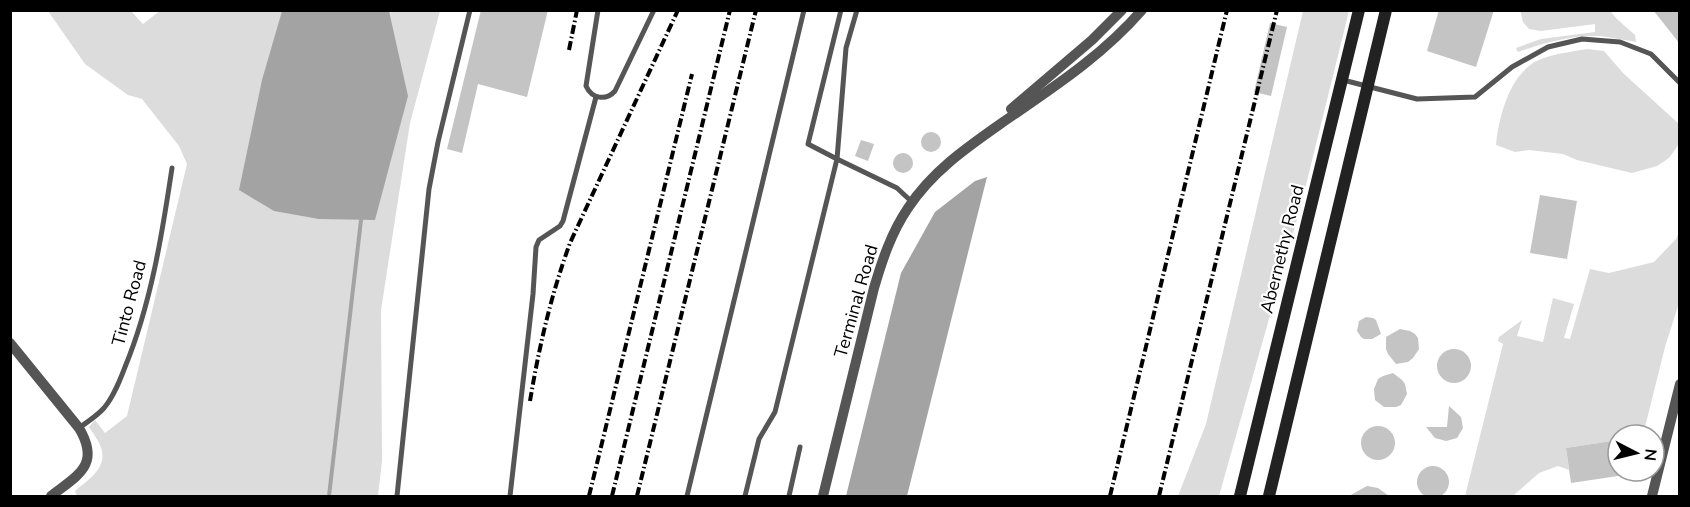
<svg xmlns="http://www.w3.org/2000/svg" width="1690" height="507" font-family="'Nunito Sans',sans-serif">
	<style>
		.green { fill: #dcdcdc }
		.water { fill: #a3a3a3 }
		.lines { fill: none; stroke-linecap: round; stroke-linejoin: round }
		.stream { stroke: #a3a3a3; stroke-width: 4 }
		.building { fill: #c4c4c4 }
		.lane { stroke: #555; stroke-width: 5 }
		.street { stroke: #555; stroke-width: 10 }
		.secondary { stroke: #222; stroke-width: 12 }
		.rail { stroke: #000; stroke-width: 4; stroke-dasharray: 9 3 1.5 3; stroke-linecap: butt }
		.labels { text-anchor: middle; dominant-baseline: central; stroke-width: 4.5; stroke-linejoin: round; paint-order: stroke }
		.street-label { font-size: 18px; fill: #000; stroke: #fff }
	</style>
	<rect width="100%" height="100%" fill="#fff"/>
	<!-- green -->
	<g class="green">
		<path d="M161 10 440 11 410 123 381 310 382 461 378 496H77L75 491C88 480 108 468 101 448 99 440 93 434 89 427L95 420 105 433 127 416 187 164 179 146 142 99 128 95 85 64 48 11H131L143 24Z"/>
		<path d="M1520 10 1610 11 1617 19 1635 35 1636 42C1623 40 1610 37 1598 36 1570 35 1544 43 1518 52L1516 48 1541 39 1595 32V24L1541 31 1529 29 1523 22Z"/>
		<polygon points="1303,11 1349,11 1300,209 1219,496 1178,496 1206,424"/>
		<path d="M1587 49 1604 51 1623 73 1679 124V144L1669 158 1657 166 1632 173 1577 160 1563 154 1529 150 1515 152 1496 145C1499 117 1508 80 1533 63 1547 54 1571 52 1587 49Z"/>
		<polygon points="1679,232 1679,303 1665,347 1643,435 1618,435 1618,440 1566,448 1569,470 1558,466 1539,473 1513,496 1465,496 1503,344 1498,341 1499,337 1522,320 1517,336 1543,342 1553,298 1574,304 1564,338 1570,339 1590,269 1609,273 1654,262 1676,239"/>
	</g>
	<!-- water -->
	<g class="water">
		<polygon points="282,11 389,11 408,96 375,220 319,219 274,211 239,190 262,80"/>
		<polygon points="987,177 907,496 846,496 901,273 935,212 975,181"/>
	</g>
	<g class="lines">
		<!-- stream -->
		<polyline class="stream" points="329,496 361,220"/>
	</g>
	<!-- building -->
	<g class="building">
		<polygon points="481,10 548,10 527,97 478,84 462,153 447,149"/>
		<polygon points="1439,10 1494,10 1476,67 1427,51"/>
		<polygon points="1653,10 1680,10 1680,44"/>
		<polygon points="1270,23 1287,27 1271,96 1254,92"/>
		<circle cx="931" cy="142" r="10"/>
		<polygon points="861,140 874,144 868,161 855,156"/>
		<circle cx="903" cy="163" r="10"/>
		<polygon points="1540,195 1577,201 1567,259 1530,253"/>
		<polygon points="1366,317 1373,318 1376,320 1381,334 1372,339 1364,339 1361,337 1357,331 1359,321"/>
		<polygon points="1400,329 1410,331 1415,334 1418,338 1419,349 1413,358 1408,362 1396,364 1388,354 1386,349 1386,337"/>
		<circle cx="1454" cy="366" r="17"/>
		<polygon points="1393,373 1402,380 1405,384 1407,394 1401,405 1396,407 1384,407 1375,400 1374,389 1378,379 1383,376"/>
		<polygon points="1449,406 1461,417 1463,428 1457,438 1446,441 1435,438 1426,427 1447,427"/>
		<circle cx="1378" cy="443" r="17"/>
		<polygon points="1618,440 1618,476 1571,483 1566,448"/>
		<circle cx="1433" cy="482" r="16"/>
		<polygon points="1367,486 1378,488 1389,496 1349,496"/>
	</g>
	<g class="lines">
		<!-- lane -->
		<g class="lane">
			<path d="M598 10 586 86C592 99 606 101 615 91L654 10"/>
			<polyline points="857,10 846,48 837,159 897,188 912,202"/>
			<polyline points="1343,80 1417,99 1475,97 1512,67 1548,47 1582,39 1620,42 1651,54 1680,83"/>
			<path d="M79 428C87 422 97 416 104 408 114 396 120 380 125 367 151 304 162 235 172 168"/>
			<polyline points="397,496 429,189 438,142 470,10"/>
			<polyline points="510,496 533,294 536,247 539,240 560,226 563,221 596,97"/>
			<polyline points="687,496 804,10"/>
			<polyline points="745,496 759,439 775,412 837,159 808,144 841,10"/>
			<polyline points="789,496 800,447"/>
		</g>
		<!-- street -->
		<g class="street">
			<polyline points="1011,109 1092,40 1122,10"/>
			<path d="M10 343 79 428C101 465 78 475 51 496"/>
			<path d="M823 496 874 288C882 261 891 233 908 208 933 170 969 146 1006 120 1054 87 1103 55 1142 10"/>
			<polyline points="1652,496 1680,384"/>
		</g>
		<!-- secondary -->
		<g class="secondary">
			<polyline points="1240,496 1359,10"/>
			<polyline points="1269,496 1386,10"/>
		</g>
		<!-- rail -->
		<g class="rail">
			<polyline points="569,50 577,10"/>
			<path d="M530 401C539 347 551 295 570 243L678 10"/>
			<polyline points="589,496 692,74"/>
			<polyline points="612,496 730,10"/>
			<polyline points="637,496 756,10"/>
			<polyline points="1110,496 1227,10"/>
			<polyline points="1159,496 1277,10"/>
		</g>
	</g>
	<g class="labels">
		<!-- street labels -->
		<g class="street-label">
			<text transform="translate(1282 249) rotate(-76)">Abernethy Road</text>
			<text transform="translate(856 301) rotate(-74)">Terminal Road</text>
			<text transform="translate(129 303) rotate(-75)">Tinto Road</text>
		</g>
	</g>
	<!-- border -->
	<rect width="1690" height="507" fill="none" stroke="#000000" stroke-width="24"/>
	<!-- north arrow -->
	<g transform="translate(1636 453) rotate(97)"><circle r="28" fill="#ffffff" stroke="#999999" stroke-width="1.5"/>
	<path d="M0-4.5L10 22L0 15L-10 22Z" fill="#000000"/>
	<text y="-9" font-size="16" font-weight="bold" text-anchor="middle" fill="#000000">N</text>
	</g>
</svg>
